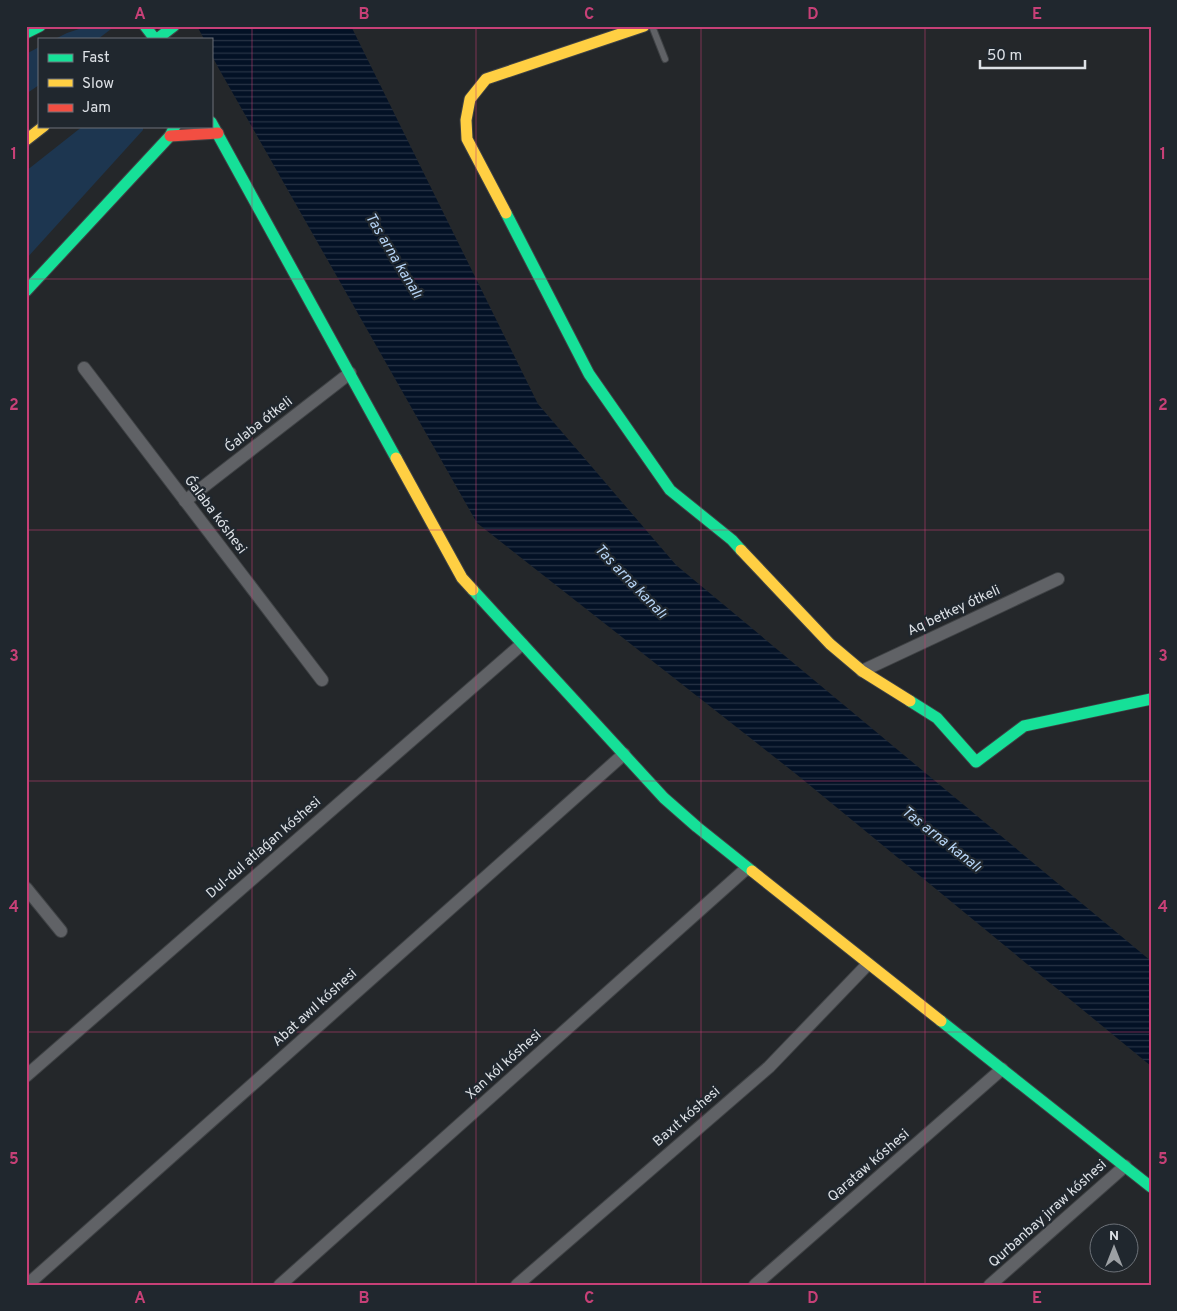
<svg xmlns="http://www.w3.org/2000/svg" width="1177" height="1311" font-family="Overpass,sans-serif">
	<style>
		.green { fill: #1d3650 }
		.water { fill: url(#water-rules) }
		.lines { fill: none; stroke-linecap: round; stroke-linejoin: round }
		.lane-casing { stroke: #3f4245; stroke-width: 8 }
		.street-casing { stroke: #3f4245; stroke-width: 14 }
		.fast-casing { stroke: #3f4245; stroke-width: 13 }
		.slow-casing { stroke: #3f4245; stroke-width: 13 }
		.jam-casing { stroke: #3f4245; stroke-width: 13 }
		.lane { stroke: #606266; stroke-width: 6 }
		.street { stroke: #606266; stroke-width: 12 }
		.fast { stroke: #16e098; stroke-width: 11 }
		.slow { stroke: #ffcf43; stroke-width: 11 }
		.jam { stroke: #f24e42; stroke-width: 11 }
		.grid { fill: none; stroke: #c74077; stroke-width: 1; stroke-opacity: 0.55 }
		.labels { text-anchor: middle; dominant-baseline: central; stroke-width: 4.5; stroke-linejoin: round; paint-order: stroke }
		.street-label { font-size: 14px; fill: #dde1e6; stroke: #20272e }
		.water-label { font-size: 15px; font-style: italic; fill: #b6d4f5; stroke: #20272e }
		.neatline { fill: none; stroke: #c74077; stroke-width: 2 }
		.grid-label { font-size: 16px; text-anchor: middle; font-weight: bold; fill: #c74077 }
	</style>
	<defs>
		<pattern id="water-rules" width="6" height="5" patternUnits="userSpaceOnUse" patternTransform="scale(1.25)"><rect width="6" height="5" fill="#031125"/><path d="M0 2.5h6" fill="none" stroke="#273345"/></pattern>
	</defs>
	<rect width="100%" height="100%" fill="#24272a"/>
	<!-- green -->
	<g class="green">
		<polygon points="88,26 115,26 98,39 55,39 67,33"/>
		<polygon points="39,47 39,85 26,94 26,54"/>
		<polygon points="83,126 143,126 143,130 26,259 26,171"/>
	</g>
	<!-- water -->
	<polygon class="water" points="197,26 351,26 538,404 676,565 1151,961 1151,1066 796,774 477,523 219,69 211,54 211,39 204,39"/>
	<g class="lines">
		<defs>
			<polyline id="lane" points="652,26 665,59"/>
			<g id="street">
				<polyline points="84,368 322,680"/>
				<polyline points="185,501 350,373"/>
				<polyline points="862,671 1058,579"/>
				<polyline points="26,888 61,931"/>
				<polyline points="26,1076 522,644"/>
				<polyline points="27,1285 624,754"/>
				<polyline points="280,1285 747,868"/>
				<polyline points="517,1285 769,1067 868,964"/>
				<polyline points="755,1285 1002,1069"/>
				<polyline points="990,1285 1125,1166"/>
			</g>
			<g id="fast">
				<polyline points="145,26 155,39"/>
				<polyline points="26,33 40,26"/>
				<polyline points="157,39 174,26"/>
				<polyline points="211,122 396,458"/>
				<polyline points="506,213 589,374 670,490 732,540 741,550"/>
				<polyline points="26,291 170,136 175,126"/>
				<polyline points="473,590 664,798 697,827 752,871"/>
				<polyline points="910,701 937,718 976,762 1024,726 1151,699"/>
				<polyline points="941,1021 1151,1187"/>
			</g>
			<g id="slow">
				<polyline points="26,140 44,126"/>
				<polyline points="506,213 467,139 466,120 470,99 486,79 644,26"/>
				<polyline points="396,458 462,578 473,590"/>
				<polyline points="741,550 830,644 862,671 910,701"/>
				<polyline points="752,871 941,1021"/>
			</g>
			<polyline id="jam" points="170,136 218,133"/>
		</defs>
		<!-- lane casing -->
		<use href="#lane" class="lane-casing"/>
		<!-- street casing -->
		<use href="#street" class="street-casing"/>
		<!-- fast casing -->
		<use href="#fast" class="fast-casing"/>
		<!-- slow casing -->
		<use href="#slow" class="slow-casing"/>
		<!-- jam casing -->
		<use href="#jam" class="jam-casing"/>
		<!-- lane -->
		<use href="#lane" class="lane"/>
		<!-- street -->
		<use href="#street" class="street"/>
		<!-- fast -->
		<use href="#fast" class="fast"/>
		<!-- slow -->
		<use href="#slow" class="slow"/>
		<!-- jam -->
		<use href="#jam" class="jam"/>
	</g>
	<!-- grid -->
	<path class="grid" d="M252 26V1285M476 26V1285M701 26V1285M925 26V1285M26 279H1151M26 530H1151M26 781H1151M26 1032H1151"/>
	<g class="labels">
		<!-- street labels -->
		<g class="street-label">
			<text transform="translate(259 425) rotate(-38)">Ǵalaba ótkeli</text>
			<text transform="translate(215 515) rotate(53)">Ǵalaba kóshesi</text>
			<text transform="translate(954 611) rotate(-25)">Aq betkey ótkeli</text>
			<text transform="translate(264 848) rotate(-41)">Dul-dul atlaǵan kóshesi</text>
			<text transform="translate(315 1008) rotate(-42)">Abat awıl kóshesi</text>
			<text transform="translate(504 1065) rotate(-42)">Xan kól kóshesi</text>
			<text transform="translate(687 1117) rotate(-41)">Baxıt kóshesi</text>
			<text transform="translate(869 1166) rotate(-41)">Qarataw kóshesi</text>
			<text transform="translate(1048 1214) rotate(-42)">Qurbanbay jıraw kóshesi</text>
		</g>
		<!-- water labels -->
		<g class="water-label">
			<text transform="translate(393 256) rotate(59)">Tas arna kanalı</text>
			<text transform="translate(630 582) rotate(46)">Tas arna kanalı</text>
			<text transform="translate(941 840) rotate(38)">Tas arna kanalı</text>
		</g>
	</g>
	<!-- border -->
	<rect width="1177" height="1311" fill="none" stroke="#20272e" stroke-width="55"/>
	<!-- legend -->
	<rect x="38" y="38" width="175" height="90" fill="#20272e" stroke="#6c7178"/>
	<rect x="48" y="54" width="25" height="8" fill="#16e098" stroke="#6c7178"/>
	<text x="82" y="62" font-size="15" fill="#dde1e6">Fast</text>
	<rect x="48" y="79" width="25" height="8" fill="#ffcf43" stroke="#6c7178"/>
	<text x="82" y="88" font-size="15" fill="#dde1e6">Slow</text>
	<rect x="48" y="104" width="25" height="8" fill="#f24e42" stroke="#6c7178"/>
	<text x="82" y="112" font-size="15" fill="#dde1e6">Jam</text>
	<!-- north arrow -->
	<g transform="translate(1114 1248)"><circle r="24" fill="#20272e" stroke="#6c7178"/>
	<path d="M0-4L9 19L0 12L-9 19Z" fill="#9ca0a4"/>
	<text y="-8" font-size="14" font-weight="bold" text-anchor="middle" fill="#dde1e6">N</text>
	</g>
	<!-- scale -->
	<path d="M980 60v8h105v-8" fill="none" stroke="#dde1e6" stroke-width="2.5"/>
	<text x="987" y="60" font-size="15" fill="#dde1e6" stroke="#20272e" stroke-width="4" paint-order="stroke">50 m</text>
	<rect x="28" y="28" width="1122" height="1256" class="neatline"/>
	<g class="grid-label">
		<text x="140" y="19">A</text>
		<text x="364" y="19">B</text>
		<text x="589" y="19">C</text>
		<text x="813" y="19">D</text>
		<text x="1037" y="19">E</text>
		<text x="14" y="159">1</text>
		<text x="1163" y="159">1</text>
		<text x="14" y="410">2</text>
		<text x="1163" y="410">2</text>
		<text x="14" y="661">3</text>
		<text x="1163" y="661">3</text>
		<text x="14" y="912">4</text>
		<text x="1163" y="912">4</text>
		<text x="14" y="1164">5</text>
		<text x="1163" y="1164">5</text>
		<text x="140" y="1303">A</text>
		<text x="364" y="1303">B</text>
		<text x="589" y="1303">C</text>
		<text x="813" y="1303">D</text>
		<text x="1037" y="1303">E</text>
	</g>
</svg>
